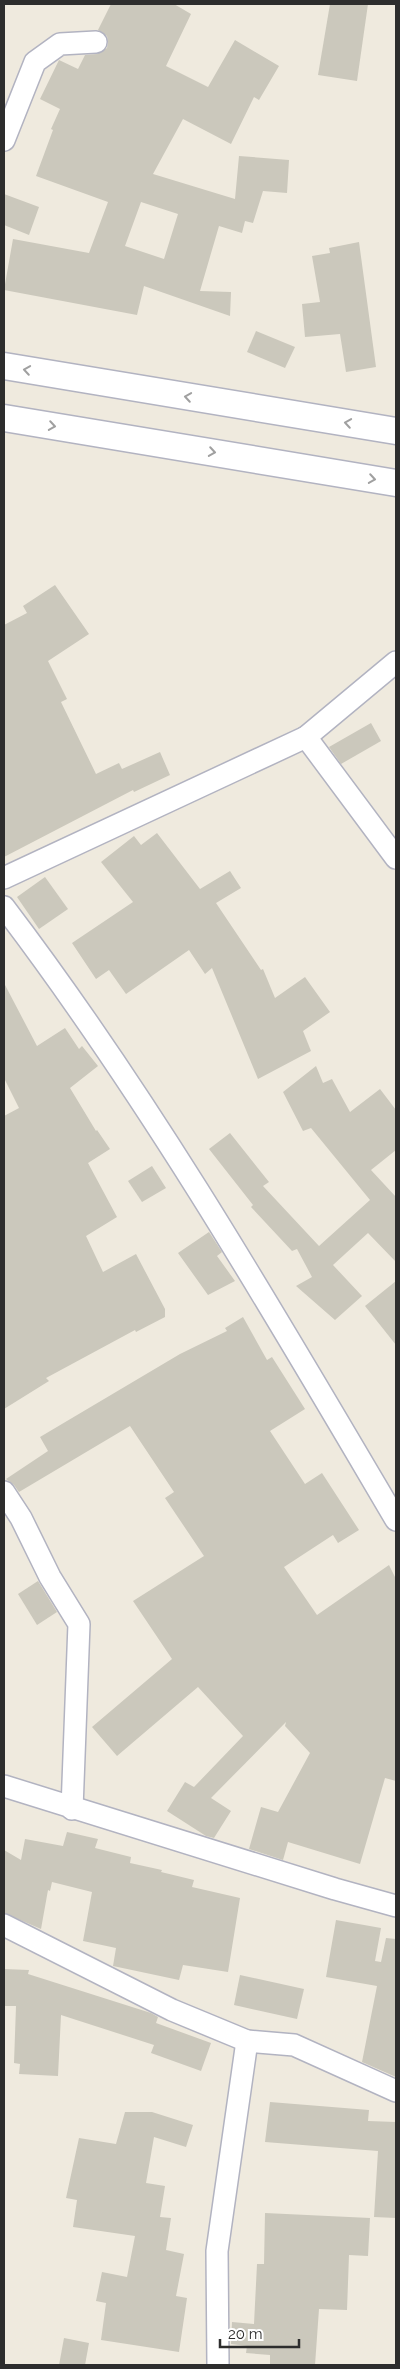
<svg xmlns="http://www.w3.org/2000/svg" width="400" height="2369" font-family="Raleway,sans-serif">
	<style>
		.building { fill: #cbc8bc; fill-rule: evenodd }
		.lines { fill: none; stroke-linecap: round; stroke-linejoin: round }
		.minor-casing { stroke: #b2b3c1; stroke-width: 24 }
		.tertiary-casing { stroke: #b2b3c1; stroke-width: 29 }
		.minor { stroke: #fff; stroke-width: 21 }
		.tertiary { stroke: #fff; stroke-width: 26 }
		.oneway { stroke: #a0a0a0 }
	</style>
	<rect width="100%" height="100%" fill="#efeade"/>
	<!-- building -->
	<g class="building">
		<path d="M111 4H174L191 14 166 66 208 87 235 40 279 66 259 100 254 97 231 144 183 119 153 174 235 199 239 156 289 160 287 193 263 191 253 223 245 221 242 233 219 226 200 291 231 292 230 316 144 286 137 315 4 290 13 239 89 253 108 202 36 176 53 130 51 129 60 109 40 99 59 60 78 69 85 55 97 54 107 48 108 42 107 36 98 30ZM141 202 178 214 164 259 125 246Z"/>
		<polygon points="330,4 368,4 357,81 318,75"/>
		<polygon points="4,194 39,207 29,235 4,225"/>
		<polygon points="359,242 376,367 346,372 340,334 305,337 302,304 320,302 312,256 330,253 329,248"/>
		<polygon points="256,331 295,347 285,368 247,352"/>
		<polygon points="55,585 89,634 48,661 67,699 61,702 96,774 119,763 122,769 160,752 170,775 134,792 133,790 4,857 4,625 27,613 23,606"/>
		<polygon points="371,723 381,741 341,764 329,747"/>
		<polygon points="157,833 200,889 230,871 241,888 216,903 261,970 263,969 275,998 305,977 330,1012 303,1031 311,1051 258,1079 212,968 205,974 189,950 126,994 109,970 96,979 72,943 133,902 101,862 134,836 141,845"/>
		<polygon points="45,877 68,909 39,929 17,897"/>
		<polygon points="4,983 37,1046 65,1028 79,1049 82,1046 98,1066 70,1088 96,1131 97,1130 110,1149 88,1163 117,1217 86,1236 103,1272 136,1254 165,1309 165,1317 136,1332 135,1330 46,1378 49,1381 4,1409 4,1116 19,1108 4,1078"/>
		<polygon points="316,1066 323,1083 332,1079 350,1112 380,1089 396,1110 396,1150 371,1170 396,1197 396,1262 368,1233 333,1265 362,1296 335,1320 296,1286 312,1277 297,1249 292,1251 251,1207 253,1205 209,1149 230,1133 269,1182 263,1186 319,1246 370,1200 311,1128 303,1131 283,1092"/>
		<polygon points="152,1166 166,1188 142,1202 128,1181"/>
		<polygon points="209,1232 222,1252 217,1256 235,1281 208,1295 178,1253"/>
		<polygon points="396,1281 396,1345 365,1306"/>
		<polygon points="243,1317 267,1360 272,1357 305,1409 270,1431 305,1484 322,1473 359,1530 338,1543 333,1535 284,1567 317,1615 389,1565 396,1579 396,1781 385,1778 360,1864 288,1842 283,1860 249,1849 261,1807 278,1812 310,1753 285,1726 286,1722 211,1798 231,1811 214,1838 206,1836 167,1811 185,1782 194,1787 243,1736 198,1687 117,1756 92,1727 172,1659 133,1601 204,1556 165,1498 174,1492 130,1426 19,1492 14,1485 6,1479 48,1451 40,1437 180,1354 227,1331 225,1328"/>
		<polygon points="38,1581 57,1612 37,1625 18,1594"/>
		<polygon points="67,1832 98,1839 95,1848 131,1857 130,1863 162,1870 161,1872 194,1880 192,1887 240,1898 228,1972 183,1965 179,1980 113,1966 116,1948 83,1941 92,1892 52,1882 50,1891 48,1890 41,1929 4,1913 4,1850 21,1860 25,1839 63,1846"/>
		<polygon points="336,1920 381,1928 375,1961 381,1962 386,1938 396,1939 396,2077 362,2062 377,1986 326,1977"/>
		<polygon points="4,1969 29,1970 28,1974 151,2013 158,2017 156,2023 211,2043 201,2071 151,2053 154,2045 61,2015 58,2076 19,2074 20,2064 14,2063 16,2006 4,2006"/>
		<polygon points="240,1975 304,1989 297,2019 234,2005"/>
		<polygon points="270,2102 369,2110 368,2121 396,2122 396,2218 374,2217 378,2151 265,2142"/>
		<polygon points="125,2112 152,2112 193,2125 186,2147 154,2137 146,2183 165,2186 160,2217 171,2218 166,2250 184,2254 176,2296 187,2298 179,2352 101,2340 106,2303 96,2301 102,2272 127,2277 135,2236 73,2227 77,2200 66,2198 79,2138 116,2144"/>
		<polygon points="265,2213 370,2218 368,2256 349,2255 347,2310 319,2309 315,2365 270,2365 270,2355 246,2353 247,2346 231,2344 232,2322 254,2324 257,2264 264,2264"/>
		<polygon points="64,2338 89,2343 85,2365 59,2365"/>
	</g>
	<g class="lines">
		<defs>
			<g id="minor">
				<polyline points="4,140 35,62 60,44 96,42"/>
				<polyline points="306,737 396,858"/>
				<polyline points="4,878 306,737 396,662"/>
				<path d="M4 907C150 1099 274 1313 396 1520"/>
				<polyline points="4,1492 21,1518 50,1577 79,1624 72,1809"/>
				<polyline points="4,1786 335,1889 396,1906"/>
				<polyline points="4,1925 172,2010 247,2041 294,2045 396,2091"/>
				<polyline points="218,2365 217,2251 247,2041"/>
			</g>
			<g id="tertiary">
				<polyline points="4,366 396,431"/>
				<polyline points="4,418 396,483"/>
			</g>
		</defs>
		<!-- minor casing -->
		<use href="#minor" class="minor-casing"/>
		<!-- tertiary casing -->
		<use href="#tertiary" class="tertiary-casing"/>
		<!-- minor -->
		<use href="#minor" class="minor"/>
		<!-- tertiary -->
		<use href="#tertiary" class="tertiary"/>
	</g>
	<!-- one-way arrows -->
	<defs><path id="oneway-chevron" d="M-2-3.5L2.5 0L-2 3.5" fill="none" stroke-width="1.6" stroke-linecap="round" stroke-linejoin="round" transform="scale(1.25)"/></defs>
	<g class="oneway">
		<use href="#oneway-chevron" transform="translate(27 370) rotate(-171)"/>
		<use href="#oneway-chevron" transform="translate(188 397) rotate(-171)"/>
		<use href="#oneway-chevron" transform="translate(348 423) rotate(-171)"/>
		<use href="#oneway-chevron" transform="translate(52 426) rotate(9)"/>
		<use href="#oneway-chevron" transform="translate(212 452) rotate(9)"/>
		<use href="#oneway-chevron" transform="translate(372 479) rotate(9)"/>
	</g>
	<!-- border -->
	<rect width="400" height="2369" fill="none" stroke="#2d2d2d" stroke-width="10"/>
	<!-- scale -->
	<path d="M220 2339v8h79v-8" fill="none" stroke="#2d2d2d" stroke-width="2.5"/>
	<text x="228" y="2339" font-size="15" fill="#2d2d2d" stroke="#ffffff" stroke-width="4" paint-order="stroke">20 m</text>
</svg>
